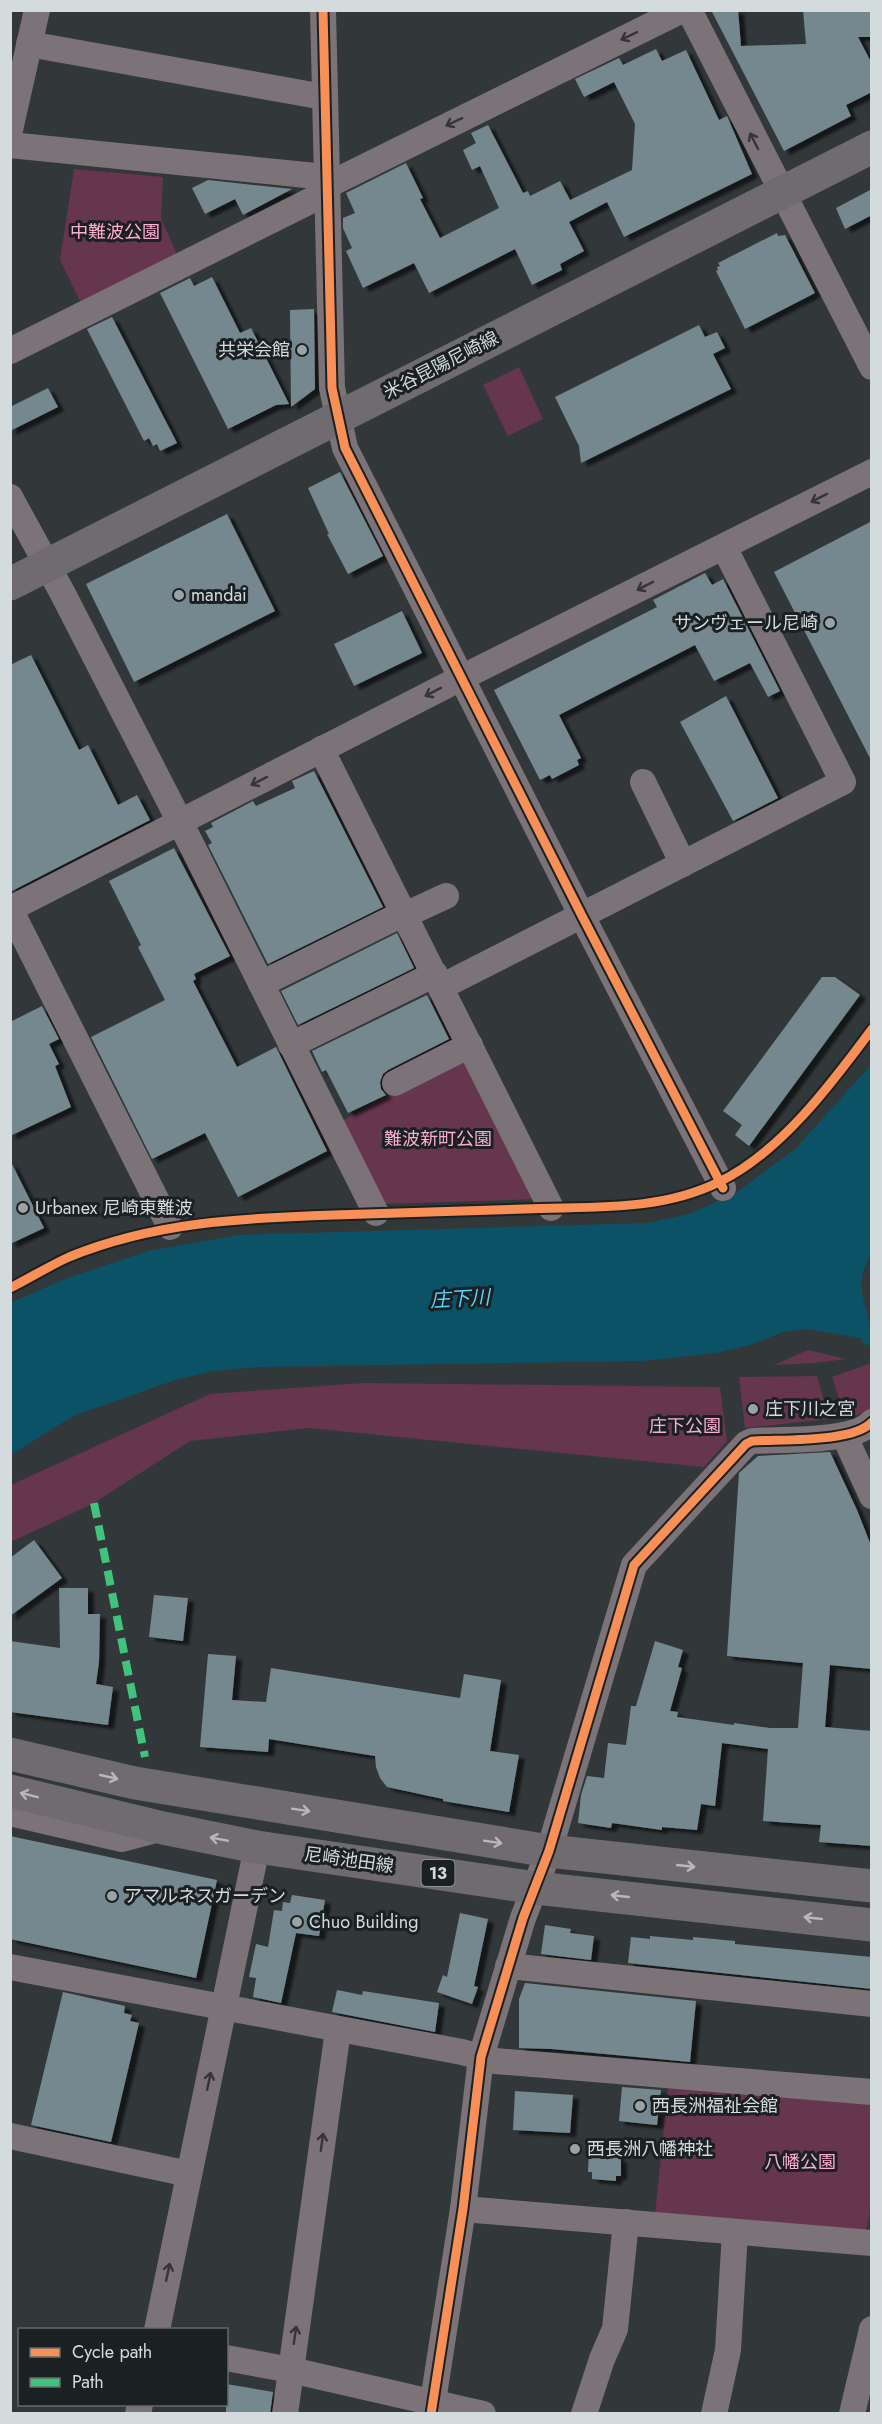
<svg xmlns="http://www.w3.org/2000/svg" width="882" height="2424" font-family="Jost,'Noto Sans JP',sans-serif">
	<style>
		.green { fill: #65364d }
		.water { fill: #0b5266 }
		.building { fill: #75888f; filter: url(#shadow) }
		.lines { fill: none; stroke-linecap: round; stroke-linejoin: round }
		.minor { stroke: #7b7377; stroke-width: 26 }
		.major { stroke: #6f6b6f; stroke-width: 33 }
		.quiet { stroke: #40c37c; stroke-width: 8; stroke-dasharray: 15 8; stroke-linecap: butt }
		.cycleway-casing { stroke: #1b2022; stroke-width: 13 }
		.cycleway { stroke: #f78f57; stroke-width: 9 }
		.oneway { stroke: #333537 }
		.oneway2 { stroke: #b6b9bc }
		.poi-dot { fill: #9ba2a4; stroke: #1b2022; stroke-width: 2 }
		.labels { text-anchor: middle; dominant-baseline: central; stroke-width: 6; stroke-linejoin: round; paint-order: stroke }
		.shield { fill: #1b2022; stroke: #9ca3a5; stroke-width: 1.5 }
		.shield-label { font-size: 16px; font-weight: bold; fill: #d4dbdd }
		.park-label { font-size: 18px; fill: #fcaecf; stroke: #1b2022 }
		.poi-label { font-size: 18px; fill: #d4dbdd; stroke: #1b2022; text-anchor: start }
		.street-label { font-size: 18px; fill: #d4dbdd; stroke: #1b2022 }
		.water-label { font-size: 20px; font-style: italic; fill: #55d4fd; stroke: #1b2022 }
	</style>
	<defs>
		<filter id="shadow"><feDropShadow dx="6" dy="4" stdDeviation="1.5" flood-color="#0009"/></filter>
	</defs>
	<rect width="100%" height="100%" fill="#32383a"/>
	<!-- green -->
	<g class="green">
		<polygon points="74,169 163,177 161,219 177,254 81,303 60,260"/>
		<polygon points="519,367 543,419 508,436 483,385"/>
		<polygon points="465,1051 542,1199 385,1204 342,1121"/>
		<polygon points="808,1350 846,1359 815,1363 774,1365"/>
		<polygon points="871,1363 871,1409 846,1420 832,1377"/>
		<polygon points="817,1376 829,1419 745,1428 739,1377"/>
		<polygon points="364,1383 720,1387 727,1441 704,1467 308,1428 190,1441 94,1503 11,1542 11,1485 210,1394"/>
		<polygon points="668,2087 871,2103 872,2201 866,2232 655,2215"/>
	</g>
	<!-- water -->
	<path class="water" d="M871 1065 872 1253C849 1289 872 1307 871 1344L864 1345 861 1338 805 1329 783 1332 750 1345 717 1353 642 1361 260 1367 213 1371 175 1380 73 1416 11 1455 10 1303 65 1279 148 1251 238 1235 648 1223 689 1214 736 1193 795 1149Z"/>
	<!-- building -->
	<g class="building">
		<polygon points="711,10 738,10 741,46 806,44 803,10 872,10 872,37 858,37 872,64 872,92 846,105 851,116 784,151"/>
		<polygon points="656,49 662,61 686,50 719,120 727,116 752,174 624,237 607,202 569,222 584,251 560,264 562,270 532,285 515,249 429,293 414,263 363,288 346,251 352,248 343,228 343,218 355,213 346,193 406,163 423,198 420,199 440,238 499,208 480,166 472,170 463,150 476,143 471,133 488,125 523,193 528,191 530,196 560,181 570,200 632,170 635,124 614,82 584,97 575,79 619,58 623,65"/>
		<polygon points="208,180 292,189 243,215 235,199 205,214 192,188"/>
		<polygon points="872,189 872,215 845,229 836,208"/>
		<polygon points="777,233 778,236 785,235 815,293 745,329 716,271 718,270 717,267 720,266 718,263"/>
		<polygon points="212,277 240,333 251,328 289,404 276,405 228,429 160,293 190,278 194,286"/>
		<polygon points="314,309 315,389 291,407 290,310"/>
		<polygon points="112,317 177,443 160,451 157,444 153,446 149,438 144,441 87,329"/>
		<polygon points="699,325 705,337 717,332 725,348 713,354 731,389 581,463 579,446 555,397"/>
		<polygon points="48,388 58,407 10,431 10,407"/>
		<polygon points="340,472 383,556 348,574 327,534 329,534 308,488"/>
		<polygon points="227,514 275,611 134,682 86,584"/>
		<polygon points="872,521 872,762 774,572"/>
		<polygon points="705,573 712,585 723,579 780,691 768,697 750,663 714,681 695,645 559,715 581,758 577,760 579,765 552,779 550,775 540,780 494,690 657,607 653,600"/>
		<polygon points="402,611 422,653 354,686 334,644"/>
		<polygon points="31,655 79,750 88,745 118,805 137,795 150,820 10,892 10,665"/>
		<polygon points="726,696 778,798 733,821 680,722"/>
		<polygon points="314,771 383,907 268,964 208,845 212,843 205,831 213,827 211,823 253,801 256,806 295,788 292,781"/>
		<polygon points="174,848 230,956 194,974 196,979 193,981 237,1067 276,1047 327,1151 238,1197 205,1133 152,1159 91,1037 165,1000 138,947 141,945 109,881"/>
		<polygon points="397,933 414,968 298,1025 281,991"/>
		<polygon points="822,977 835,977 860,995 749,1146 735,1135 742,1125 723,1111"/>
		<polygon points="427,995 449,1039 388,1070 383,1074 380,1082 381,1089 386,1095 348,1113 326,1070 322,1072 312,1051"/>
		<polygon points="42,1006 59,1039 49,1044 59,1064 55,1066 71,1107 10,1136 10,1022"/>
		<polygon points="10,1160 44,1228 10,1244"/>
		<polygon points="830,1452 857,1510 872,1548 872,1669 830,1665 825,1727 872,1731 872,1846 819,1842 821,1825 763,1821 768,1749 722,1743 715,1806 701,1804 697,1830 662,1827 662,1830 612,1823 611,1828 578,1823 581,1795 587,1776 604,1778 608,1743 626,1745 631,1706 636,1706 655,1641 683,1650 678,1667 682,1668 670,1711 678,1712 677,1717 734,1725 734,1723 770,1728 798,1728 803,1663 727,1656 739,1473 758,1456"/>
		<polygon points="34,1540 62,1578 10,1616 10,1558"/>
		<polygon points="59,1588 88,1588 88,1614 100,1614 99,1662 96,1684 113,1687 108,1725 10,1712 10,1641 60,1648"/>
		<polygon points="154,1595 188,1598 183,1641 149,1637"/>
		<polygon points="208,1654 236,1656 232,1700 266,1702 271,1668 460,1698 464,1674 501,1680 490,1751 519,1755 509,1812 443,1801 443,1799 387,1787 380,1778 376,1767 375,1756 269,1739 268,1752 200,1747"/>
		<polygon points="10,1836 217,1880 196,1978 10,1939"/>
		<polygon points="292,1895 325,1900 319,1936 296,1933 281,2003 253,1997 256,1978 249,1977 256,1944 268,1947 274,1910 282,1911 283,1902 290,1903"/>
		<polygon points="460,1913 488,1919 474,1986 478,1987 472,2004 437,1992 443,1975 447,1977"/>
		<polygon points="545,1925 571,1929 570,1933 594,1936 591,1960 541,1954"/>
		<polygon points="650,1936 693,1940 693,1937 735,1941 735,1944 872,1957 872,1989 628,1963 631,1937 650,1939"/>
		<polygon points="525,1983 696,2001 690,2062 552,2049 519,2048 519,1999"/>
		<polygon points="337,1990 362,1995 363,1991 439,2003 435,2032 332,2012"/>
		<polygon points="63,1992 125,2006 124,2013 132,2015 130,2021 139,2023 111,2142 31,2125"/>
		<polygon points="622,2087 661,2090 657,2125 619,2121"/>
		<polygon points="515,2091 573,2095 570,2133 513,2130"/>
		<polygon points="589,2150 618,2153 618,2159 621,2159 621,2176 616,2176 616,2181 592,2179 592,2172 588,2172"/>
		<polygon points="226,2384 273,2392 270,2414 226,2414"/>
	</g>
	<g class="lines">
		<!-- minor -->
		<g class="minor">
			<polyline points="323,10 332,388 345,448 582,916 723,1188"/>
			<polyline points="689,10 872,367"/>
			<polyline points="29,44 324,97"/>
			<polyline points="10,130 37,10"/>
			<polyline points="10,145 326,177"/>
			<polyline points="326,186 682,10"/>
			<polyline points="10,351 326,193"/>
			<polyline points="10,497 63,594 180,822 376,1213"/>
			<polyline points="321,749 551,1208"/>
			<polyline points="643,782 683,864"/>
			<polyline points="10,909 461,678 872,472"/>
			<polyline points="10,909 170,1227"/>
			<polyline points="405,915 446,896"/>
			<polyline points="261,984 404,913"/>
			<polyline points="441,987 843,782 724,547"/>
			<polyline points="291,1045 435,974"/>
			<polyline points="395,1083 470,1045"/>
			<polyline points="844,1435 872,1496"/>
			<polyline points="10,1813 122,1839 163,1828"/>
			<polyline points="508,1966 872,2004"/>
			<polyline points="10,1967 462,2052 495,2061 872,2092"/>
			<polyline points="10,2136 189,2174"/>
			<polyline points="463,2209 872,2243"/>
			<polyline points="157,2330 257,1847"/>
			<polyline points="226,2358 291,2370 483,2414"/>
			<polyline points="138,2414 140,2404"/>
			<polyline points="285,2414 338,2030"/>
			<path d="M431 2414 463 2209 481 2057 523 1918 549 1851 634 1565 746 1444 752 1441C781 1439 853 1443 872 1422"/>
			<polyline points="584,2414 602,2359 615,2329 626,2222"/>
			<polyline points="714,2414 728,2350 735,2232"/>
			<polyline points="852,2414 872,2329"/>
		</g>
		<!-- major -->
		<g class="major">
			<polyline points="10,584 872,147"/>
			<polyline points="10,1754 135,1783 549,1851 872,1886"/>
			<polyline points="10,1791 163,1828 257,1847 536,1888 872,1925"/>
		</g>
		<!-- quiet -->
		<polyline class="quiet" points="94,1503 145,1757"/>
		<defs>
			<g id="cycleway">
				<polyline points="323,10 332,388 345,448 582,916 723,1188"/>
				<path d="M10 1288C30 1278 49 1266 69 1257 154 1222 243 1218 334 1215 397 1213 460 1211 524 1209 589 1206 659 1212 719 1182 781 1152 832 1083 872 1029"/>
				<path d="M431 2414 463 2209 481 2057 523 1918 549 1851 634 1565 746 1444 752 1441C781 1439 853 1443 872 1422"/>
			</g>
		</defs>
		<!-- cycleway casing -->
		<use href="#cycleway" class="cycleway-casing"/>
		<!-- cycleway -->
		<use href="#cycleway" class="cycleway"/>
	</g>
	<!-- one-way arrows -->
	<defs><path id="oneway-shaft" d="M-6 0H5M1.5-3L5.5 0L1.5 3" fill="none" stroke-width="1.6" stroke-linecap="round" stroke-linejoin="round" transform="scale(1.5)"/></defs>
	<g class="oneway">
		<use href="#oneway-shaft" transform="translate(629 36) rotate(154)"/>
		<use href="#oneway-shaft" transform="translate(454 122) rotate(154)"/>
		<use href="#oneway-shaft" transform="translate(754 141) rotate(-117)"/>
		<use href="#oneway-shaft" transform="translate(819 498) rotate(153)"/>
		<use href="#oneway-shaft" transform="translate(645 586) rotate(153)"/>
		<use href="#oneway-shaft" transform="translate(433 692) rotate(153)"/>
		<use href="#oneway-shaft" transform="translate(259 781) rotate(153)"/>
		<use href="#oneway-shaft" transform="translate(209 2081) rotate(-78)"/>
		<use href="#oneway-shaft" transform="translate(322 2142) rotate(-82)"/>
		<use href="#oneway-shaft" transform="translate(168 2272) rotate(-78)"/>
		<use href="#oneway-shaft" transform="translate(295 2335) rotate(-82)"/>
	</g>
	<g class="oneway2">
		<use href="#oneway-shaft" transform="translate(109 1777) rotate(13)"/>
		<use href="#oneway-shaft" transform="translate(29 1795) rotate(-166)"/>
		<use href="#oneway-shaft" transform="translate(301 1810) rotate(9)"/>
		<use href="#oneway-shaft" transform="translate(219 1839) rotate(-169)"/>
		<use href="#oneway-shaft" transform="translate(493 1842) rotate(9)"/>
		<use href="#oneway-shaft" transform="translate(686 1866) rotate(6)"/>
		<use href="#oneway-shaft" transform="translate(620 1896) rotate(-174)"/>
		<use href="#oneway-shaft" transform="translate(813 1918) rotate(-174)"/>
	</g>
	<!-- markers -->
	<g class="poi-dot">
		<circle cx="302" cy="350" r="6"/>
		<circle cx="179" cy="595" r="6"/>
		<circle cx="830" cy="623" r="6"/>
		<circle cx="23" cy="1208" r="6"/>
		<circle cx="753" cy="1409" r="6"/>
		<circle cx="112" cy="1896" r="6"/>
		<circle cx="297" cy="1922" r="6"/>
		<circle cx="640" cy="2106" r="6"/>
		<circle cx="575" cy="2149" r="6"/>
	</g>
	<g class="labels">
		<!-- shield labels -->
		<rect class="shield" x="421.5" y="1860" width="33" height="26" rx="4.5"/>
		<g class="shield-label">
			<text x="438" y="1873">13</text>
		</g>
		<!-- park labels -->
		<g class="park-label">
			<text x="115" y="232">中難波公園</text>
			<text x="438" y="1139">難波新町公園</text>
			<text x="685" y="1426">庄下公園</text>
			<text x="800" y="2162">八幡公園</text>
		</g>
		<!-- poi labels -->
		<g class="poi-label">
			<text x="290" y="350" text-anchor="end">共栄会館</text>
			<text x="191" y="595">mandai</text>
			<text x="818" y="623" text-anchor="end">サンヴェール尼崎</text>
			<text x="35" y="1208">Urbanex 尼崎東難波</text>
			<text x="765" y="1409">庄下川之宮</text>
			<text x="124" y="1896">アマルネスガーデン</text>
			<text x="309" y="1922">Chuo Building</text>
			<text x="652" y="2106">西長洲福祉会館</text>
			<text x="587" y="2149">西長洲八幡神社</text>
		</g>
		<!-- street labels -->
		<g class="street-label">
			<text transform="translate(441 365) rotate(-27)">米谷昆陽尼崎線</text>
			<text transform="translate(349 1860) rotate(8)">尼崎池田線</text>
		</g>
		<!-- water labels -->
		<g class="water-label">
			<text transform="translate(460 1299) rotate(-3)">庄下川</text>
		</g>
	</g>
	<!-- border -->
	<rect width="882" height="2424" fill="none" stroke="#d4dbdd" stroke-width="24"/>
	<!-- legend -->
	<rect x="18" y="2328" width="210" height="78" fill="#1b2022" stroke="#656b6d" stroke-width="1.5"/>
	<rect x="30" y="2348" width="30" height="9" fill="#f78f57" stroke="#656b6d" stroke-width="1.5"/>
	<text x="72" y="2358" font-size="18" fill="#d4dbdd">Cycle path</text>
	<rect x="30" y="2378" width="30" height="9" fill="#40c37c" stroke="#656b6d" stroke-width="1.5"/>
	<text x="72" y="2388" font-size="18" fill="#d4dbdd">Path</text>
</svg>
